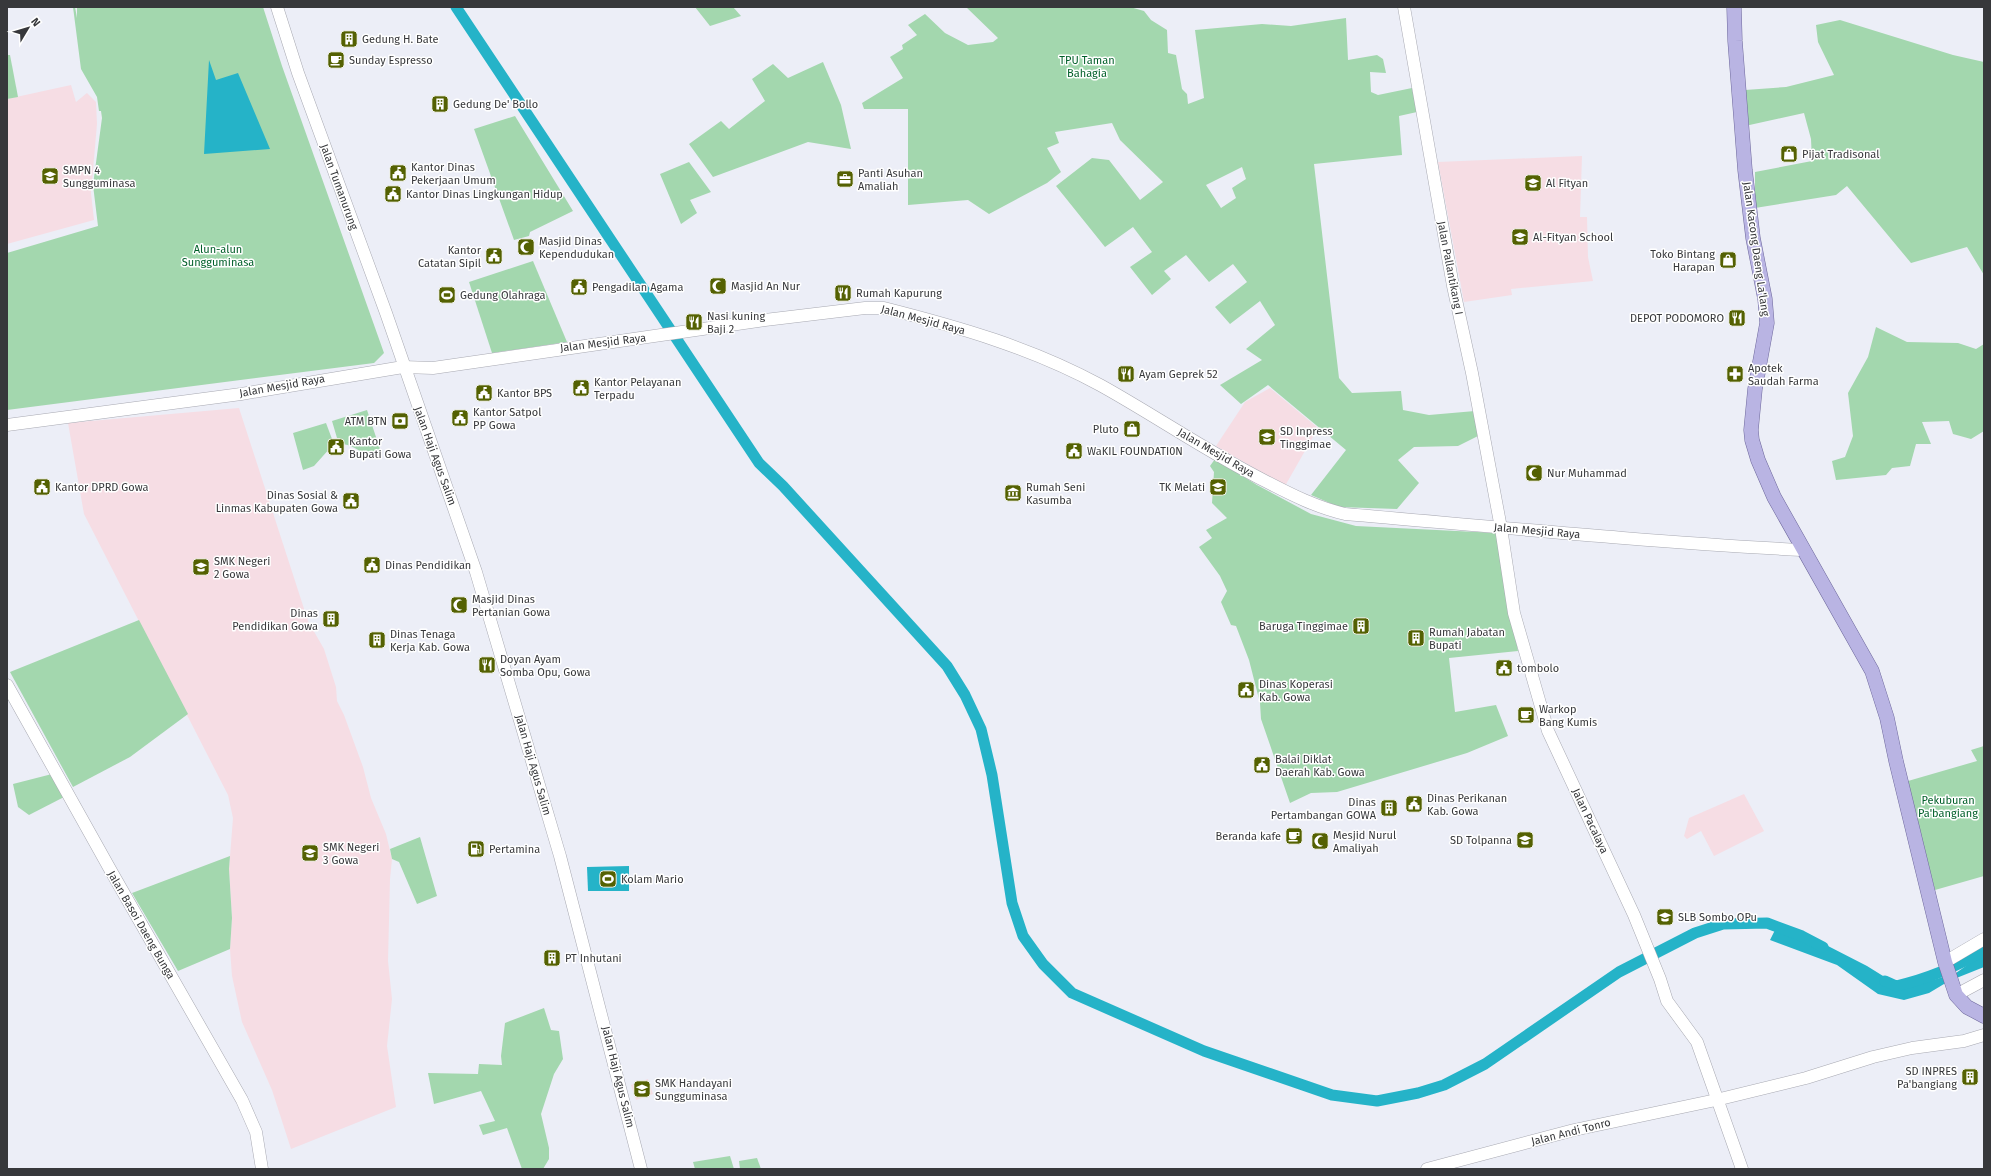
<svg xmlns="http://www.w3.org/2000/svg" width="1991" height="1176" font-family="'Fira Sans',sans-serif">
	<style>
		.education { fill: #f6dde4 }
		.green { fill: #a3d7ae; fill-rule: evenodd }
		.water { fill: #25b3c8 }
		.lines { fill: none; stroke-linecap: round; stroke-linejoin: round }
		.canal { stroke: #25b3c8; stroke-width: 11 }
		.secondary-casing { stroke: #a8a9b2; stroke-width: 13 }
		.primary-casing { stroke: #6e689c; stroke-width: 15 }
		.secondary { stroke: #fff; stroke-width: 12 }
		.primary { stroke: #b9b4e3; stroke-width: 14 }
		.labels { text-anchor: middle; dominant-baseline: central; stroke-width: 3; stroke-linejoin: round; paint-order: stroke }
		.poi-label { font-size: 11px; fill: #37383b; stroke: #fff; text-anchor: start }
		.park-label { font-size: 11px; fill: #005f29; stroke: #fff }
		.street-label { font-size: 11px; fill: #37383b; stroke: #fff }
	</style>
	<rect width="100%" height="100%" fill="#eceef7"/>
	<!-- education -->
	<g class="education">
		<polygon points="71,85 76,102 87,93 96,102 97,124 91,193 94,220 7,244 7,99"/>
		<polygon points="1582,156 1580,217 1587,217 1588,257 1593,281 1511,289 1512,295 1464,302 1438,162"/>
		<polygon points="1270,388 1318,428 1285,486 1216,446 1245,402"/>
		<polygon points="239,408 308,621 324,649 336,687 337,701 344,715 363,767 371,798 386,834 392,859 390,879 388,961 392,999 387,1046 396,1107 291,1149 272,1090 242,1022 232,976 230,949 232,918 229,869 233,818 228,795 84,514 68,423"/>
		<polygon points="1744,794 1764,831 1714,856 1701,831 1687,839 1684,836 1689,818"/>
		<polygon points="648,1079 653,1094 636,1100 631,1085"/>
	</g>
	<!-- green -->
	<g class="green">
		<polygon points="73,7 75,7 77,18 77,7 263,7 282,66 384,353 374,363 7,410 7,253 98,226 93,185 102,118 101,111 99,111 97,97 81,69"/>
		<polygon points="695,7 733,7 741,16 710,26"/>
		<path d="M966 7H1130L1144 11 1151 20 1167 30 1168 53 1176 55 1182 89 1187 94 1188 104 1204 98 1195 30 1262 24 1291 26 1346 18 1348 60 1377 55 1383 59 1386 73 1370 72 1371 92 1378 95 1412 88 1417 112 1399 116 1402 155 1314 164 1339 378 1352 393 1401 391 1403 410 1429 415 1475 411 1478 436 1458 446 1414 447 1398 460 1419 483 1397 509 1339 507 1311 495 1346 450 1268 385 1241 404 1220 385 1262 360 1246 349 1275 325 1260 301 1230 324 1215 307 1247 282 1233 264 1209 282 1186 255 1164 271 1171 279 1152 295 1130 267 1152 252 1133 227 1105 247 1056 186 1092 158 1109 160 1140 200 1163 182 1120 140 1112 123 1055 132 1059 143 1047 148 1061 172 1047 183 989 214 968 200 908 205V109H864L862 103 903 78 890 57 903 49 902 45 917 35 908 25 925 14 945 33 968 45 993 42 998 38ZM1242 167 1246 179 1232 188 1236 198 1221 208 1206 185Z"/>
		<polygon points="1840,20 1953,55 1984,62 1984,275 1967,247 1911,263 1847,186 1836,195 1755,208 1755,172 1812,161 1811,139 1804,113 1745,126 1745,90 1786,87 1834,75 1818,42 1816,25"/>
		<polygon points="7,55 10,55 18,97 7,99"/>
		<polygon points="823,62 841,105 851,149 808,142 713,177 689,144 721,121 729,129 765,101 752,79 773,64 788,78"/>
		<polygon points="515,116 573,211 530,232 529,236 514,240 474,129"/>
		<polygon points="689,162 711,192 690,200 697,213 681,224 660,174"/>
		<polygon points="533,261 567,342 492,353 469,282"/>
		<polygon points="1876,327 1907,342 1958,343 1976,349 1984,344 1984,431 1971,439 1953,434 1949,421 1922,422 1931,444 1916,444 1910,466 1892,468 1886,475 1836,480 1832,461 1845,457 1853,436 1848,393 1868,357"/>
		<path d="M367 410 382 455C366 460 358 446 343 444L340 438H337L332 421Z"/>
		<polygon points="326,423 332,439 328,441 331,447 314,466 303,470 293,433"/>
		<polygon points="1215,459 1257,485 1311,514 1356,526 1497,533 1518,651 1449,658 1455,712 1496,705 1508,736 1467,753 1337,792 1311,793 1290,803 1261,719 1260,703 1249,660 1236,626 1231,625 1221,602 1227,591 1220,576 1199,547 1212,538 1206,530 1227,518 1212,503 1214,472 1210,466"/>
		<polygon points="139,620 188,714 130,757 73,787 10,672"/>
		<polygon points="1984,746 1984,876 1935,890 1910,802 1908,781 1977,761 1971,750"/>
		<polygon points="52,774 66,796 29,815 18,807 13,784"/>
		<polygon points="420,837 437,896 417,904 399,862 392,859 390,849"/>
		<polygon points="230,856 229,869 232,918 230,949 178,971 132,893"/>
		<polygon points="544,1008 551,1030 559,1031 563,1059 554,1074 541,1114 549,1148 549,1159 543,1169 522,1169 507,1128 483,1135 479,1125 495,1121 481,1091 434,1104 428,1073 478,1074 479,1064 502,1065 501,1056 505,1023"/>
		<polygon points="730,1156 734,1169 695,1169 693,1162"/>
		<polygon points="757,1158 761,1169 740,1169 739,1161"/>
	</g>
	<!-- water -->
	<g class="water">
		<polygon points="209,60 216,80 238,73 270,149 204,154"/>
		<polygon points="629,866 629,891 588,891 587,867"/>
		<polygon points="1775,930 1828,946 1867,966 1904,989 1956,973 1984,953 1984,967 1949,981 1929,993 1904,1000 1878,994 1837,965 1770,940"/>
	</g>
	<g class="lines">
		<!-- canal -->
		<g class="canal">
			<polyline points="456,7 759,463 783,486 947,666 965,695 981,729 992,775 1012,903 1023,936 1043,964 1072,993 1204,1051 1332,1095 1377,1101 1418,1093 1444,1085 1485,1064 1619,972 1695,933 1723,924 1767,923 1802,936 1823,947"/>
			<path d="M1885 981 1896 986C1927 979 1956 967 1984 950"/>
		</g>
		<defs>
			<g id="secondary">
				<polyline points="277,7 298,73 386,313 476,572 560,856 641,1169"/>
				<polyline points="1404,7 1453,286 1472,373 1501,528 1514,613 1548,731 1634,915 1660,979 1667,1001 1697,1042 1742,1169"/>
				<path d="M7 425 241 394 403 367 433 368 765 320 865 308H884C959 327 1032 348 1100 385 1156 416 1209 453 1267 482 1292 495 1316 507 1345 514 1497 527 1650 542 1802 550"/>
				<polyline points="7,685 111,871 242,1100 256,1132 262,1169"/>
				<polyline points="1945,962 1984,939"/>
				<polyline points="1956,995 1984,980"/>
				<polyline points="1427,1169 1574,1130 1716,1100 1806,1078 1873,1057 1912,1048 1964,1041 1984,1035"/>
			</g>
			<polyline id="primary" points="1734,7 1735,41 1745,170 1753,238 1765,299 1767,323 1755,389 1751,430 1752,440 1758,460 1774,497 1872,671 1887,718 1896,761 1945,962 1956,995 1967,1007 1984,1016"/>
		</defs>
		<!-- secondary casing -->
		<use href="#secondary" class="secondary-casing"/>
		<!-- primary casing -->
		<use href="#primary" class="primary-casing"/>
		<!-- secondary -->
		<use href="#secondary" class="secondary"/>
		<!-- primary -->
		<use href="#primary" class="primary"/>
	</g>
	<!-- icons -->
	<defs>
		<symbol id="building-square" viewBox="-11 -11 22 22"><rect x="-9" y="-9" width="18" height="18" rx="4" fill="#546102" stroke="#fff"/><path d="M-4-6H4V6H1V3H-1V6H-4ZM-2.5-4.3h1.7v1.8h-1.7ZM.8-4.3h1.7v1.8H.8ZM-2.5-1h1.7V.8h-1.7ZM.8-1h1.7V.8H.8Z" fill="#fff"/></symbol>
		<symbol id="cafe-square" viewBox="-11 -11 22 22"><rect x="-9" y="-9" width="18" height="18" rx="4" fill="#546102" stroke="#fff"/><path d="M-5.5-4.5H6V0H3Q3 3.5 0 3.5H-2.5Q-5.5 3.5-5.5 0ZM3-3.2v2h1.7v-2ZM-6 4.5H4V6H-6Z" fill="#fff"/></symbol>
		<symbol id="shop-square" viewBox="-11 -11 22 22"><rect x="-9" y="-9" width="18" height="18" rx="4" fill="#546102" stroke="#fff"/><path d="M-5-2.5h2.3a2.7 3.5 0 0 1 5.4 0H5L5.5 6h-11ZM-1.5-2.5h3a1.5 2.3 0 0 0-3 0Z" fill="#fff"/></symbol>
		<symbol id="civic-square" viewBox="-11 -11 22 22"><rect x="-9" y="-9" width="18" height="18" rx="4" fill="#546102" stroke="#fff"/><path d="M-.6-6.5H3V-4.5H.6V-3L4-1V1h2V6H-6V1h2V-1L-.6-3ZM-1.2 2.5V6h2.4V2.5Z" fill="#fff"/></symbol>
		<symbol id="school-square" viewBox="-11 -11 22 22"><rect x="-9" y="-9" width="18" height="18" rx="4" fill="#546102" stroke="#fff"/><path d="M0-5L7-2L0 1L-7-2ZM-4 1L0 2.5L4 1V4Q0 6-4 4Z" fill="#fff"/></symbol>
		<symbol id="office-square" viewBox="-11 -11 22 22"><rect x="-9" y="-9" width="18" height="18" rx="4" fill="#546102" stroke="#fff"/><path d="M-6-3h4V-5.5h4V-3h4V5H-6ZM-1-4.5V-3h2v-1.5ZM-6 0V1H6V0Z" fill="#fff"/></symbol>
		<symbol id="mosque-square" viewBox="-11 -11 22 22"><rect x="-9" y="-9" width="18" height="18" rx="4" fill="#546102" stroke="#fff"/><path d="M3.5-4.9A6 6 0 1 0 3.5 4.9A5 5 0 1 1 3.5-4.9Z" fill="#fff"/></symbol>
		<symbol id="restaurant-square" viewBox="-11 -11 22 22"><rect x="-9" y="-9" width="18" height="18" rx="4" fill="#546102" stroke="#fff"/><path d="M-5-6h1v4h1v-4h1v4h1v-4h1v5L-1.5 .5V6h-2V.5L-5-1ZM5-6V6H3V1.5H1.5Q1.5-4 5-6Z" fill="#fff"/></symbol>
		<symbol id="stadium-square" viewBox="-11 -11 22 22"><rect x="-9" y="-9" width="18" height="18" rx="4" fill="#546102" stroke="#fff"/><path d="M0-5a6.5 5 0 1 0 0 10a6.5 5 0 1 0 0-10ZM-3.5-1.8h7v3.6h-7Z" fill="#fff"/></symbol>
		<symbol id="pharmacy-square" viewBox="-11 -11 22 22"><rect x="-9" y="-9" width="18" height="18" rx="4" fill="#546102" stroke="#fff"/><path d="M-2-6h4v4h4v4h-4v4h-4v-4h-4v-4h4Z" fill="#fff"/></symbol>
		<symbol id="bank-square" viewBox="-11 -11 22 22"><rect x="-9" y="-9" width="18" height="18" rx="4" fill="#546102" stroke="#fff"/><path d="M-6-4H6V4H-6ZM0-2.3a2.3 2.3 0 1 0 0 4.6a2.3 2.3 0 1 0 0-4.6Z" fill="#fff"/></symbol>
		<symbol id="museum-square" viewBox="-11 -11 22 22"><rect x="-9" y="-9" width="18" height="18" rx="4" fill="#546102" stroke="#fff"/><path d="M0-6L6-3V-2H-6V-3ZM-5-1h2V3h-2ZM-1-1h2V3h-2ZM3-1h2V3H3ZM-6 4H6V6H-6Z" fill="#fff"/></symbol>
		<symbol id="fuel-square" viewBox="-11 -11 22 22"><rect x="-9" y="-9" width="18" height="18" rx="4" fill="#546102" stroke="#fff"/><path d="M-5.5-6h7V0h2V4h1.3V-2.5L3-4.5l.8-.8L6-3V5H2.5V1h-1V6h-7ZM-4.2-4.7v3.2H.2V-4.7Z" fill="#fff"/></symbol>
		<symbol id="university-square" viewBox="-11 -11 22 22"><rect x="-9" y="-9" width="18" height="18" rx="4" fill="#546102" stroke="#fff"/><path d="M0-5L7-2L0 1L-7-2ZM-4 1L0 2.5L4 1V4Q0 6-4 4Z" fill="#fff"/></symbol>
	</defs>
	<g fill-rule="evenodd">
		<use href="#building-square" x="339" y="29" width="20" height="20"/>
		<use href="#cafe-square" x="326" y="50" width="20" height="20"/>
		<use href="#building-square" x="430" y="94" width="20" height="20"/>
		<use href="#shop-square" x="1779" y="144" width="20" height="20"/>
		<use href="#civic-square" x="388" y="163" width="20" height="20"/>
		<use href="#school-square" x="40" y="166" width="20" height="20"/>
		<use href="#office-square" x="835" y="169" width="20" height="20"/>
		<use href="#school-square" x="1523" y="173" width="20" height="20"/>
		<use href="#civic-square" x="383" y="184" width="20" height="20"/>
		<use href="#school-square" x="1510" y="227" width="20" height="20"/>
		<use href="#mosque-square" x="516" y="237" width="20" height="20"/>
		<use href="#civic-square" x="484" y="246" width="20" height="20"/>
		<use href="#shop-square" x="1718" y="250" width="20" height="20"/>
		<use href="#mosque-square" x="708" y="276" width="20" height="20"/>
		<use href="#civic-square" x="569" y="277" width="20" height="20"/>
		<use href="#restaurant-square" x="833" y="283" width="20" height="20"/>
		<use href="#stadium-square" x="437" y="285" width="20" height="20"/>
		<use href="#restaurant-square" x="1727" y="308" width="20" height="20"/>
		<use href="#restaurant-square" x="684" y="312" width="20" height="20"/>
		<use href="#restaurant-square" x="1116" y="364" width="20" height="20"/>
		<use href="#pharmacy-square" x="1725" y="364" width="20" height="20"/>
		<use href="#civic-square" x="571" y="378" width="20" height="20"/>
		<use href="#civic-square" x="474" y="383" width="20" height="20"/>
		<use href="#civic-square" x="450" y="408" width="20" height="20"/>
		<use href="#bank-square" x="390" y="411" width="20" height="20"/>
		<use href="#shop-square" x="1122" y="419" width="20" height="20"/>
		<use href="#school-square" x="1257" y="427" width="20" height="20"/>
		<use href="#civic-square" x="326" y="437" width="20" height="20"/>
		<use href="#civic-square" x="1064" y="441" width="20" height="20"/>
		<use href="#mosque-square" x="1524" y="463" width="20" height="20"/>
		<use href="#civic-square" x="32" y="477" width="20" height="20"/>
		<use href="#school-square" x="1208" y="477" width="20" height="20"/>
		<use href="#museum-square" x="1003" y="483" width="20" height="20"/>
		<use href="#civic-square" x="341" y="491" width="20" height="20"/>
		<use href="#civic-square" x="362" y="555" width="20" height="20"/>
		<use href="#school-square" x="191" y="557" width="20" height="20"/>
		<use href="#mosque-square" x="449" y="595" width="20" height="20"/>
		<use href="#building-square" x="321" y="609" width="20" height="20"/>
		<use href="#building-square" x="1351" y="616" width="20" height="20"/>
		<use href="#building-square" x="1406" y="628" width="20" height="20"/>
		<use href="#building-square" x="367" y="630" width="20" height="20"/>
		<use href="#restaurant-square" x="477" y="655" width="20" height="20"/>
		<use href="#civic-square" x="1494" y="658" width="20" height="20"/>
		<use href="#civic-square" x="1236" y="680" width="20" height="20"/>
		<use href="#cafe-square" x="1516" y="705" width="20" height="20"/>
		<use href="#civic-square" x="1252" y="755" width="20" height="20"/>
		<use href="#civic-square" x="1404" y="794" width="20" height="20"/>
		<use href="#building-square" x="1379" y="798" width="20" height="20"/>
		<use href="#cafe-square" x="1284" y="826" width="20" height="20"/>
		<use href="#school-square" x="1515" y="830" width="20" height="20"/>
		<use href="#mosque-square" x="1310" y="831" width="20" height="20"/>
		<use href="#fuel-square" x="466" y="839" width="20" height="20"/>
		<use href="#university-square" x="300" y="843" width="20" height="20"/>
		<use href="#stadium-square" x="598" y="869" width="20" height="20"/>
		<use href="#school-square" x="1655" y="907" width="20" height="20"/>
		<use href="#building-square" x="542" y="948" width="20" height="20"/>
		<use href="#building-square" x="1960" y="1067" width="20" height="20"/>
		<use href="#school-square" x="632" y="1079" width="20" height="20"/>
	</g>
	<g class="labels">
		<!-- poi labels -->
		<g class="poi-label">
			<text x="362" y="39">Gedung H. Bate</text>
			<text x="349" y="60">Sunday Espresso</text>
			<text x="453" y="104">Gedung De' Bollo</text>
			<text x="1802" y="154">Pijat Tradisonal</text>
			<text x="411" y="167">Kantor Dinas<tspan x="411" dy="13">Pekerjaan Umum</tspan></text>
			<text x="63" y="170">SMPN 4<tspan x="63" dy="13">Sungguminasa</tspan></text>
			<text x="858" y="173">Panti Asuhan<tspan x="858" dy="13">Amaliah</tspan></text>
			<text x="1546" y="183">Al Fityan</text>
			<text x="406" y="194">Kantor Dinas Lingkungan Hidup</text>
			<text x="1533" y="237">Al-Fityan School</text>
			<text x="539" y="241">Masjid Dinas<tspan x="539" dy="13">Kependudukan</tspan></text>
			<text x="481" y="250" text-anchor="end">Kantor<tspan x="481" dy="13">Catatan Sipil</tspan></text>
			<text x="1715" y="254" text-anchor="end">Toko Bintang<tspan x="1715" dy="13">Harapan</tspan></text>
			<text x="731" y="286">Masjid An Nur</text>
			<text x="592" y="287">Pengadilan Agama</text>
			<text x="856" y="293">Rumah Kapurung</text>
			<text x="460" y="295">Gedung Olahraga</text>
			<text x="707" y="316">Nasi kuning<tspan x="707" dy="13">Baji 2</tspan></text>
			<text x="1724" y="318" text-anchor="end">DEPOT PODOMORO</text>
			<text x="1748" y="368">Apotek<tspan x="1748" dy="13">Saudah Farma</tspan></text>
			<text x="1139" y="374">Ayam Geprek 52</text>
			<text x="594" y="382">Kantor Pelayanan<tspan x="594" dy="13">Terpadu</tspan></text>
			<text x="497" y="393">Kantor BPS</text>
			<text x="473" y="412">Kantor Satpol<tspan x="473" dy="13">PP Gowa</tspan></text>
			<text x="387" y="421" text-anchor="end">ATM BTN</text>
			<text x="1119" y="429" text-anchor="end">Pluto</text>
			<text x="1280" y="431">SD Inpress<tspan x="1280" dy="13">Tinggimae</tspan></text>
			<text x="349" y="441">Kantor<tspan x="349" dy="13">Bupati Gowa</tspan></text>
			<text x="1087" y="451">WaKIL FOUNDATI0N</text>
			<text x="1547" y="473">Nur Muhammad</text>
			<text x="55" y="487">Kantor DPRD Gowa</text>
			<text x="1026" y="487">Rumah Seni<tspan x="1026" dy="13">Kasumba</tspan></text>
			<text x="1205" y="487" text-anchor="end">TK Melati</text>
			<text x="338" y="495" text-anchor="end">Dinas Sosial &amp;<tspan x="338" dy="13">Linmas Kabupaten Gowa</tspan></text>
			<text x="214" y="561">SMK Negeri<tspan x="214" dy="13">2 Gowa</tspan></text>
			<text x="385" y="565">Dinas Pendidikan</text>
			<text x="472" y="599">Masjid Dinas<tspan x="472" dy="13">Pertanian Gowa</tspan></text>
			<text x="318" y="613" text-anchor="end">Dinas<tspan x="318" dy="13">Pendidikan Gowa</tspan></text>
			<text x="1348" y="626" text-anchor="end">Baruga Tinggimae</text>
			<text x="1429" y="632">Rumah Jabatan<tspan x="1429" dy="13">Bupati</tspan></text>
			<text x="390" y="634">Dinas Tenaga<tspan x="390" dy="13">Kerja Kab. Gowa</tspan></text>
			<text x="500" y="659">Doyan Ayam<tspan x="500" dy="13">Somba Opu, Gowa</tspan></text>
			<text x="1517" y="668">tombolo</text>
			<text x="1259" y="684">Dinas Koperasi<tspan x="1259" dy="13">Kab. Gowa</tspan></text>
			<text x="1539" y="709">Warkop<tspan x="1539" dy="13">Bang Kumis</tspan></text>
			<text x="1275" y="759">Balai Diklat<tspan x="1275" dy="13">Daerah Kab. Gowa</tspan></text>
			<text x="1427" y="798">Dinas Perikanan<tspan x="1427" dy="13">Kab. Gowa</tspan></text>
			<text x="1376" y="802" text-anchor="end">Dinas<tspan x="1376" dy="13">Pertambangan GOWA</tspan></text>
			<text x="1333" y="835">Mesjid Nurul<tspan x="1333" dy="13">Amaliyah</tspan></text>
			<text x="1281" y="836" text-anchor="end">Beranda kafe</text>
			<text x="1512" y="840" text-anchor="end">SD Tolpanna</text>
			<text x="323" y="847">SMK Negeri<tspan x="323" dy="13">3 Gowa</tspan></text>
			<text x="489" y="849">Pertamina</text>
			<text x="621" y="879">Kolam Mario</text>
			<text x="1678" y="917">SLB Sombo OPu</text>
			<text x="565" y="958">PT Inhutani</text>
			<text x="1957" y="1071" text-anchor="end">SD INPRES<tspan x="1957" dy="13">Pa'bangiang</tspan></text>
			<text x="655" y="1083">SMK Handayani<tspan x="655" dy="13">Sungguminasa</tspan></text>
		</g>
		<!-- park labels -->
		<g class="park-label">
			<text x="1087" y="60">TPU Taman<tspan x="1087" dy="13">Bahagia</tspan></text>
			<text x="218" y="249">Alun-alun<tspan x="218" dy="13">Sungguminasa</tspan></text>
			<text x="1948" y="800">Pekuburan<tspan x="1948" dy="13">Pa'bangiang</tspan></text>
		</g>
		<!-- street labels -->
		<g class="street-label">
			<text transform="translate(339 187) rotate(70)">Jalan Tumanurung</text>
			<text transform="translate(1756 249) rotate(82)">Jalan Kacong Daeng La'lang</text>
			<text transform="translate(1450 268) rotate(79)">Jalan Pallantikang I</text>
			<text transform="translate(923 320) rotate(15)">Jalan Mesjid Raya</text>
			<text transform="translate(603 343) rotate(-7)">Jalan Mesjid Raya</text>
			<text transform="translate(282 386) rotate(-10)">Jalan Mesjid Raya</text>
			<text transform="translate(1216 453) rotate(30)">Jalan Mesjid Raya</text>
			<text transform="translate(435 456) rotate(70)">Jalan Haji Agus Salim</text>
			<text transform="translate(1537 531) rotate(5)">Jalan Mesjid Raya</text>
			<text transform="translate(533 765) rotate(74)">Jalan Haji Agus Salim</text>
			<text transform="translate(1590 821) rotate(65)">Jalan Pacalaya</text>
			<text transform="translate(141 925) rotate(60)">Jalan Basoi Daeng Bunga</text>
			<text transform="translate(618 1077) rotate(76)">Jalan Haji Agus Salim</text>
			<text transform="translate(1571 1132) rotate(-14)">Jalan Andi Tonro</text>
		</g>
	</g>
	<!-- border -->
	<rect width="1991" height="1176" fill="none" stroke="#37383b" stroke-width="16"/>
	<!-- north arrow -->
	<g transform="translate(28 28) rotate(52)" stroke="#ffffff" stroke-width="3" paint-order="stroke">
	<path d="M0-3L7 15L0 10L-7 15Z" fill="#37383b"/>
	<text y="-6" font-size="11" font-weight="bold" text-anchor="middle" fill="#37383b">N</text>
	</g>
</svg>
